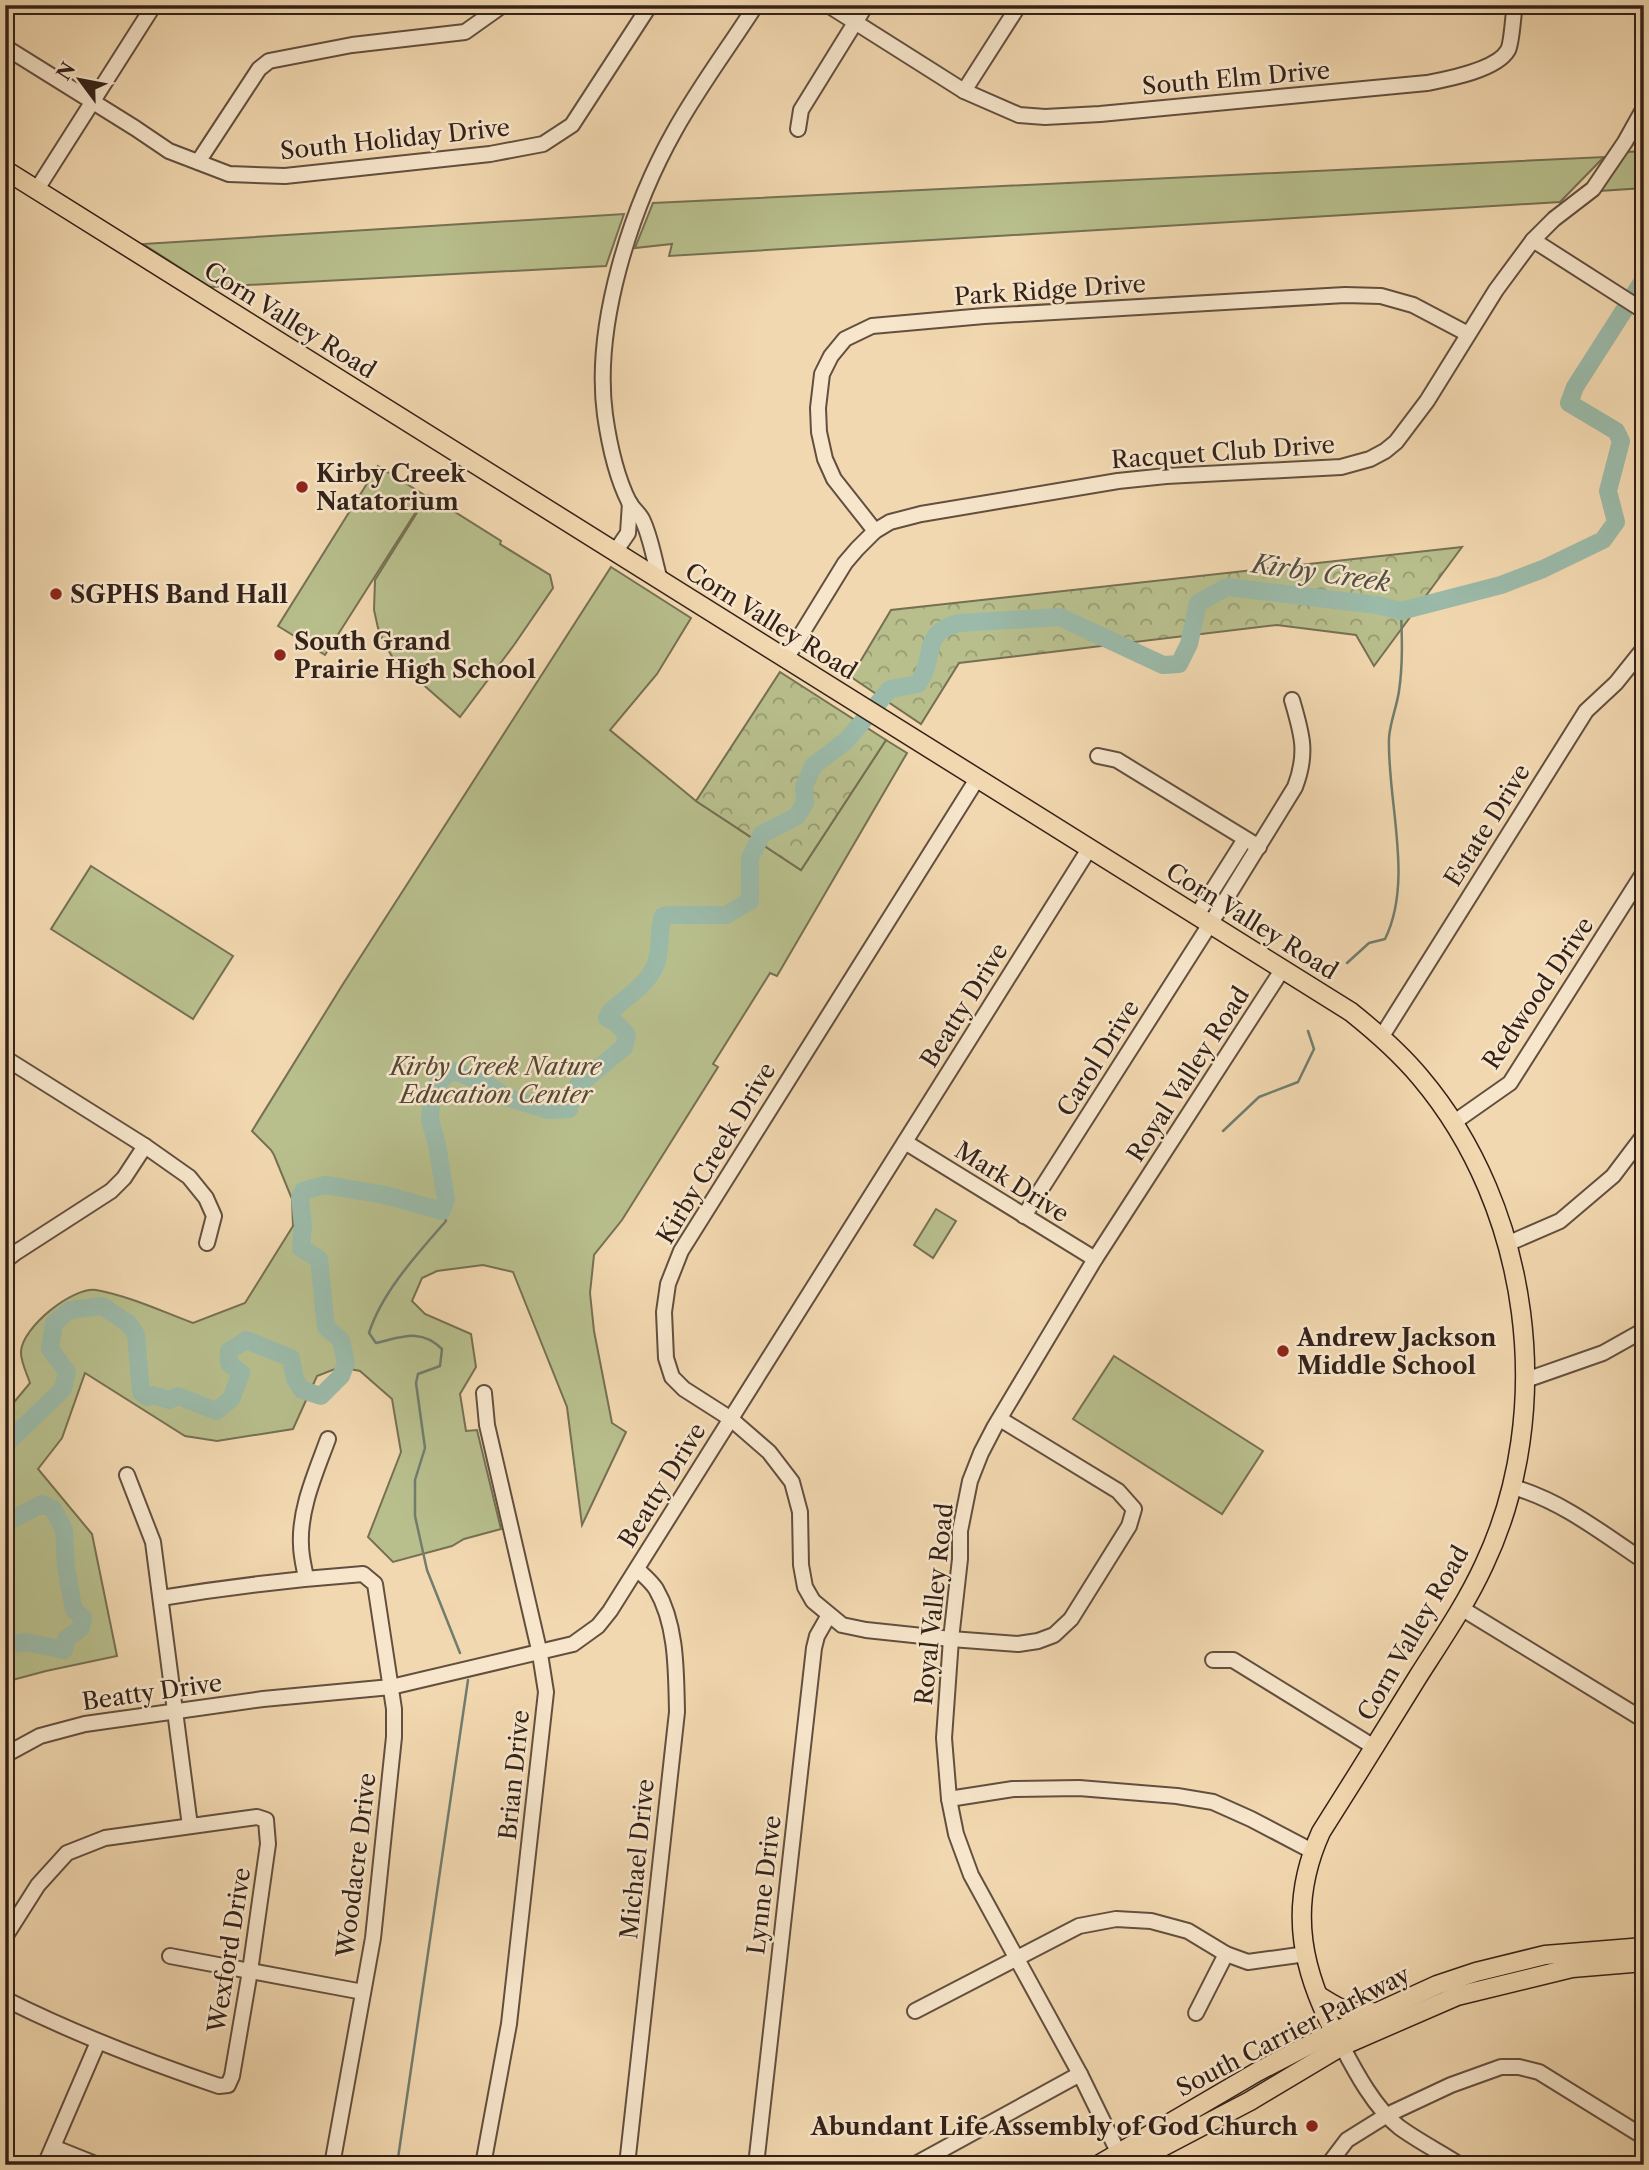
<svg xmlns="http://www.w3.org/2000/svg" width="1649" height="2170" font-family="'Libre Caslon Text',serif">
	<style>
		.green { fill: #b8bf8d; stroke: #767053; stroke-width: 2 }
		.forest { fill: url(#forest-crowns); stroke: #767053; stroke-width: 2 }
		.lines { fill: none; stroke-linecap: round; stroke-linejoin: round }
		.stream { stroke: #717d6f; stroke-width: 2.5 }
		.river { stroke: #9bbaa9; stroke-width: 18 }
		.minor-casing { stroke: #634f3f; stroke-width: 18 }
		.major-casing { stroke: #332119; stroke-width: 21 }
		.minor { stroke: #f7e6cc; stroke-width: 14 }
		.major { stroke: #f2d8b0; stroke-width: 18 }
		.poi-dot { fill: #8f2418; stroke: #f7e6cc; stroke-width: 2.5 }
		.labels { text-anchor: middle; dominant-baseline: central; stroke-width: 5; stroke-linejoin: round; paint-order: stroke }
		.street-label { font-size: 24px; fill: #332119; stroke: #f7e6cc }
		.poi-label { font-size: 24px; font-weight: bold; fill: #332119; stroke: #f7e6cc; text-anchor: start }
		.park-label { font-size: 24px; font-style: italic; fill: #544836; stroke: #f7e6cc }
		.water-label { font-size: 26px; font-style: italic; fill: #524f44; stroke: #f7e6cc }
	</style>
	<defs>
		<pattern id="forest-crowns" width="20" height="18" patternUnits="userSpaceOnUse" patternTransform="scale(1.75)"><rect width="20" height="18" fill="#b8bf8d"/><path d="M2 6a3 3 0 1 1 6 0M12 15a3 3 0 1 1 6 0" fill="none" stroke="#969b72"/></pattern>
	</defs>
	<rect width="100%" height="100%" fill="#f2d8b0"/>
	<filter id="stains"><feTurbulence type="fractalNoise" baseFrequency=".00286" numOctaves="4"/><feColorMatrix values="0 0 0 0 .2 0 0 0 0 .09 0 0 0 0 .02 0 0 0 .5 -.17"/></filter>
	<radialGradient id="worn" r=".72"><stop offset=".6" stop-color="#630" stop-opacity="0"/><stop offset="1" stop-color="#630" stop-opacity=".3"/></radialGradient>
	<!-- green -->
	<g class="green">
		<polygon points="1644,151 1644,188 1598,191 1627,152"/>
		<polygon points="1604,157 1560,202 669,256 672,244 635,248 653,203"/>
		<polygon points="624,214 606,266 210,287 143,244"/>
		<polygon points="378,466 426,496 325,655 278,626"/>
		<polygon points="428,495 501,541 500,544 550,575 553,588 514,645 460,717 393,658 385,645 378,628 374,610 375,580"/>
		<path d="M611 567 691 618 657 674 610 730 696 801 801 870 886 740 907 753 777 976 770 973 713 1064 718 1067 622 1220 594 1255 590 1293 594 1331 612 1423 626 1432 582 1525 567 1407 513 1272 483 1265 437 1271 422 1278 412 1301 425 1314 471 1334 476 1367 460 1394 466 1431 477 1430 501 1529 464 1539 452 1546 393 1562 368 1537 401 1452 392 1399 360 1371 340 1367 317 1376 293 1429 217 1441 185 1436 85 1373 62 1438 38 1469 92 1534 117 1656 46 1671 5 1682V1413L30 1383C27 1374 20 1360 21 1351 23 1327 72 1287 96 1290 129 1296 161 1311 193 1323L245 1303 293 1226 292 1199 274 1155 271 1150 252 1131 343 984Z"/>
		<polygon points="91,866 233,956 193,1019 51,929"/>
		<polygon points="936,1209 956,1221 933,1258 914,1245"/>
		<polygon points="1114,1356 1263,1451 1222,1514 1073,1419"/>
	</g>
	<!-- forest -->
	<g class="forest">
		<polygon points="1462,547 1374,666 1356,635 1277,625 959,663 921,724 851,677 891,610"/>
		<polygon points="780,672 886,740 801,870 696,801"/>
	</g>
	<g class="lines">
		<!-- stream -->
		<g class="stream">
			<path d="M1347 963 1369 943 1385 939C1414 880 1387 801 1389 738 1390 722 1397 706 1399 691 1403 664 1402 637 1401 611"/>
			<polyline points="1223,1131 1259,1097 1298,1082 1314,1049 1308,1031"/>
			<path d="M442 1211 446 1221C418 1253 382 1292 369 1333L376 1343C402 1337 421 1328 442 1349L440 1366 418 1374 416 1383 425 1448 415 1480V1516L427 1570 460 1653"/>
			<polyline points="397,2165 468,1680"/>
		</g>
		<!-- river -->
		<g class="river">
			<path d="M5 1445 63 1389 67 1372 50 1349 54 1323 70 1310 102 1306 129 1324 136 1335 141 1392 147 1397 153 1395 169 1400 178 1396 216 1411 231 1399 241 1373 229 1363V1351L246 1340 291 1358 295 1379 302 1390 321 1396 341 1376 346 1363 341 1340 326 1327 319 1259 301 1248 303 1226 300 1198 303 1191 325 1185 385 1195 442 1211 446 1199 437 1145 430 1120 432 1090 451 1070 484 1082 506 1097 548 1110 569 1109 576 1087 624 1047 627 1035 615 1022 607 1018 610 1012C626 997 652 982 657 960 661 946 658 931 663 916L669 915H726L750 901V858L762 834 797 816 805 803 804 787 813 766 847 740 890 689 918 684C937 657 919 633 959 623L1060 617 1163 665 1179 664 1189 644 1198 603 1227 587 1377 605 1401 611 1501 585 1543 569 1603 540 1616 522 1608 491 1621 441 1616 431 1569 403 1575 387 1644 279"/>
			<polyline points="5,1523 42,1504 53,1509 64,1530 66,1567 73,1606 75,1611 83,1618 81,1628 66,1639 64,1650 26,1642 5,1645"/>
		</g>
		<defs>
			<g id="minor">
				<path d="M828 5 964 91 1019 115 1045 117 1100 114 1427 83C1448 79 1497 70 1508 50 1512 43 1513 14 1515 5"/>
				<polyline points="5,47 135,128 169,151 229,174 285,176 490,154 543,144 572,125 650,5"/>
				<polyline points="964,91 1019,5"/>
				<polyline points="798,129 801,110 866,5"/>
				<polyline points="198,162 259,69 269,61 352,45 465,32 503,5"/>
				<polyline points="37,189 154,5"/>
				<polyline points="1533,240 1644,311"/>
				<polyline points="875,531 834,479 825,459 819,432 818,408 822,374 831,356 845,339 872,326 984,316 1345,295 1381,296 1413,305 1468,334"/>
				<polyline points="615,552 628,533 630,503"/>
				<path d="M660 580C654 560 651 537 642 519 639 513 632 508 629 502 616 476 609 443 605 415 593 325 631 208 675 130 699 87 729 47 756 5"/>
				<polyline points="786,659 845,563 857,549 875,531 890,522 921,514 1118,481 1166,476 1341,467 1370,459 1385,451 1396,442 1427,401 1496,290 1533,240 1554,219 1593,189 1625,142 1644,108"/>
				<polyline points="1098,756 1117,760 1259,847"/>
				<polyline points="977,779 681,1251 668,1284 664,1312 666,1358 672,1377 684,1389 731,1419 769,1452 792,1482 800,1512 801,1565 805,1587 813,1601 842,1625 866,1630 951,1639 1018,1644 1038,1641 1054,1635 1071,1619 1129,1526 1134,1509 1118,1491 1000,1419"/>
				<polyline points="1197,915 1245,839"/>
				<polyline points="1382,1036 1586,711 1616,683 1644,648"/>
				<polyline points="5,1058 145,1146 189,1177 206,1198 214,1216 207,1243"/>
				<polyline points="1453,1123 1510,1083 1644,872"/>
				<polyline points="905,1142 1095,1259"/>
				<path d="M1024 1216 1226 899 1295 787C1308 753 1302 734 1292 700"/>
				<polyline points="1507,1244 1560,1221 1613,1176 1644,1135"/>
				<polyline points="5,1261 15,1253 111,1191 124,1178 145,1146"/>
				<polyline points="1526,1380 1603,1353 1644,1330"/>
				<polyline points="127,1475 153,1542 190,1826"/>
				<path d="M1513 1487C1562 1501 1602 1533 1644 1561"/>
				<path d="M306 1578C304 1567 301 1556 301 1545 299 1509 316 1472 328 1439"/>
				<path d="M161 1598C228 1587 295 1579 363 1574L375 1584 394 1709V1737L373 1938 332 2165"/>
				<polyline points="1461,1608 1644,1720"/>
				<polyline points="1213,1660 1233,1660 1374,1747"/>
				<polyline points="5,1755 40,1736 85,1724 263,1699 391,1687 573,1644 598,1626 610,1611 1089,849"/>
				<polyline points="949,1799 1013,1789 1079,1788 1177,1796 1213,1802 1251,1819 1312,1851"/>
				<path d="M5 1937 38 1885 67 1853 105 1838 257 1817 266 1820 268 1844 250 1971 232 2076 228 2085 219 2086C145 2061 75 2034 5 1999"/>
				<polyline points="170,1956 363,1992"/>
				<polyline points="915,2011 1079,1926 1116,1919 1151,1921 1188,1931 1226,1954 1248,1962 1306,1954"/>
				<polyline points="1196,2013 1226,1954"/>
				<path d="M1342 2046C1356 2073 1375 2108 1399 2127 1418 2141 1440 2152 1460 2165"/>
				<polyline points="53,2147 98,2165"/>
				<polyline points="1122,2160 1080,2074 971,1875 956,1834 949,1799 944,1738 951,1639 960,1559 960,1531 970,1481 981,1453 995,1426 1095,1259 1282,970"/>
				<polyline points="45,2165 98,2042"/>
				<polyline points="483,2165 509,2024 546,1692 540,1654 487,1425 484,1393"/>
				<path d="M627 2165 677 1712C676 1671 677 1625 656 1589 651 1581 643 1575 637 1569"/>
				<polyline points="756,2165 814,1648 817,1636 829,1615"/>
				<polyline points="914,2165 1080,2074"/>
				<polyline points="1328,2165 1347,2140 1387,2115 1451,2085 1501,2067 1519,2067 1539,2072 1644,2137"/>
			</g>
			<g id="major">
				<path d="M5 170 1351 1012C1376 1032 1400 1053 1420 1077 1531 1208 1557 1411 1484 1565 1466 1604 1442 1639 1419 1675 1387 1727 1354 1780 1321 1832 1286 1909 1302 1975 1342 2046"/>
				<path d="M1319 1996C1342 2010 1344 2013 1372 2012"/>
				<polyline points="1098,2165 1257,2072 1334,2032 1437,1985 1476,1972 1545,1955 1644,1947"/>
				<polyline points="1128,2165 1250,2101 1342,2046 1457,1996 1572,1968 1644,1962"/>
			</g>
		</defs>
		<!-- minor casing -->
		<use href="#minor" class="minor-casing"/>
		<!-- major casing -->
		<use href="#major" class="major-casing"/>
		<!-- minor -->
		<use href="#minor" class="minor"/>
		<!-- major -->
		<use href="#major" class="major"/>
	</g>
	<!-- markers -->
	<g class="poi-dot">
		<circle cx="302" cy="487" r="7"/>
		<circle cx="56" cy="594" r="7"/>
		<circle cx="280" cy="655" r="7"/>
		<circle cx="1283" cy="1351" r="7"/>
		<circle cx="1312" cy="2126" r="7"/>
	</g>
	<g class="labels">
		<!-- street labels -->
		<g class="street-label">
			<text transform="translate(1236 78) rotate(-5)">South Elm Drive</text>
			<text transform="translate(395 139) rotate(-6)">South Holiday Drive</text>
			<text transform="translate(1050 290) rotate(-4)">Park Ridge Drive</text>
			<text transform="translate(290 320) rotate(32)">Corn Valley Road</text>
			<text transform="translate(1223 452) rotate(-4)">Racquet Club Drive</text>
			<text transform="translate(771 621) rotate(32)">Corn Valley Road</text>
			<text transform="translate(1487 825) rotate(-58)">Estate Drive</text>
			<text transform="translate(1252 921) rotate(32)">Corn Valley Road</text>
			<text transform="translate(1538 993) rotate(-56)">Redwood Drive</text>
			<text transform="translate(964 1005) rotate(-58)">Beatty Drive</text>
			<text transform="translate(1098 1058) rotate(-58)">Carol Drive</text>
			<text transform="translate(1188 1074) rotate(-57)">Royal Valley Road</text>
			<text transform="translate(716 1153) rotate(-59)">Kirby Creek Drive</text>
			<text transform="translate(1012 1182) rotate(32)">Mark Drive</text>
			<text transform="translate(662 1485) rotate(-58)">Beatty Drive</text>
			<text transform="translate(934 1604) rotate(-84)">Royal Valley Road</text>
			<text transform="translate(1413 1633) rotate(-60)">Corn Valley Road</text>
			<text transform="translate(152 1692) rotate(-8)">Beatty Drive</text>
			<text transform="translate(514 1775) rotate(-84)">Brian Drive</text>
			<text transform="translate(637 1859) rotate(-84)">Michael Drive</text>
			<text transform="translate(356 1865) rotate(-83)">Woodacre Drive</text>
			<text transform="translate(764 1885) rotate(-83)">Lynne Drive</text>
			<text transform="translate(229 1950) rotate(-81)">Wexford Drive</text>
			<text transform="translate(1293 2031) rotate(-27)">South Carrier Parkway</text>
		</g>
		<!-- poi labels -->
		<g class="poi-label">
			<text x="316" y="473">Kirby Creek<tspan x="316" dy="28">Natatorium</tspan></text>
			<text x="70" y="594">SGPHS Band Hall</text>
			<text x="294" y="641">South Grand<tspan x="294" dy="28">Prairie High School</tspan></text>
			<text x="1297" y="1337">Andrew Jackson<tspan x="1297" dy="28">Middle School</tspan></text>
			<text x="1298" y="2126" text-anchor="end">Abundant Life Assembly of God Church</text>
		</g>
		<!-- park labels -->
		<g class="park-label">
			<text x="496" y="1066">Kirby Creek Nature<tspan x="496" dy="28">Education Center</tspan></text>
		</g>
		<!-- water labels -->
		<g class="water-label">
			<text transform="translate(1321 573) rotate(8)">Kirby Creek</text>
		</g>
	</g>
	<!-- margin -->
	<rect width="1649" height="2170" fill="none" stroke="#f2d8b0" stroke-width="28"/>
	<rect x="7" y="7" width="1635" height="2156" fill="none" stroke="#332119" stroke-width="3.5"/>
	<rect x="14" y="14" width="1621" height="2142" fill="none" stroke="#332119" stroke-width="2"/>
	<!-- north arrow -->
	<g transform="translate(80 80) rotate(302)" stroke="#f7e6cc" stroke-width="5" paint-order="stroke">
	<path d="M0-5L12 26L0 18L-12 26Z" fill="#332119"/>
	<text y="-10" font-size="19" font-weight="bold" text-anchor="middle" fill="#332119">N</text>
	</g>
	<rect width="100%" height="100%" filter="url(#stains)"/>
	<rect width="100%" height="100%" fill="url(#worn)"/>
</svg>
